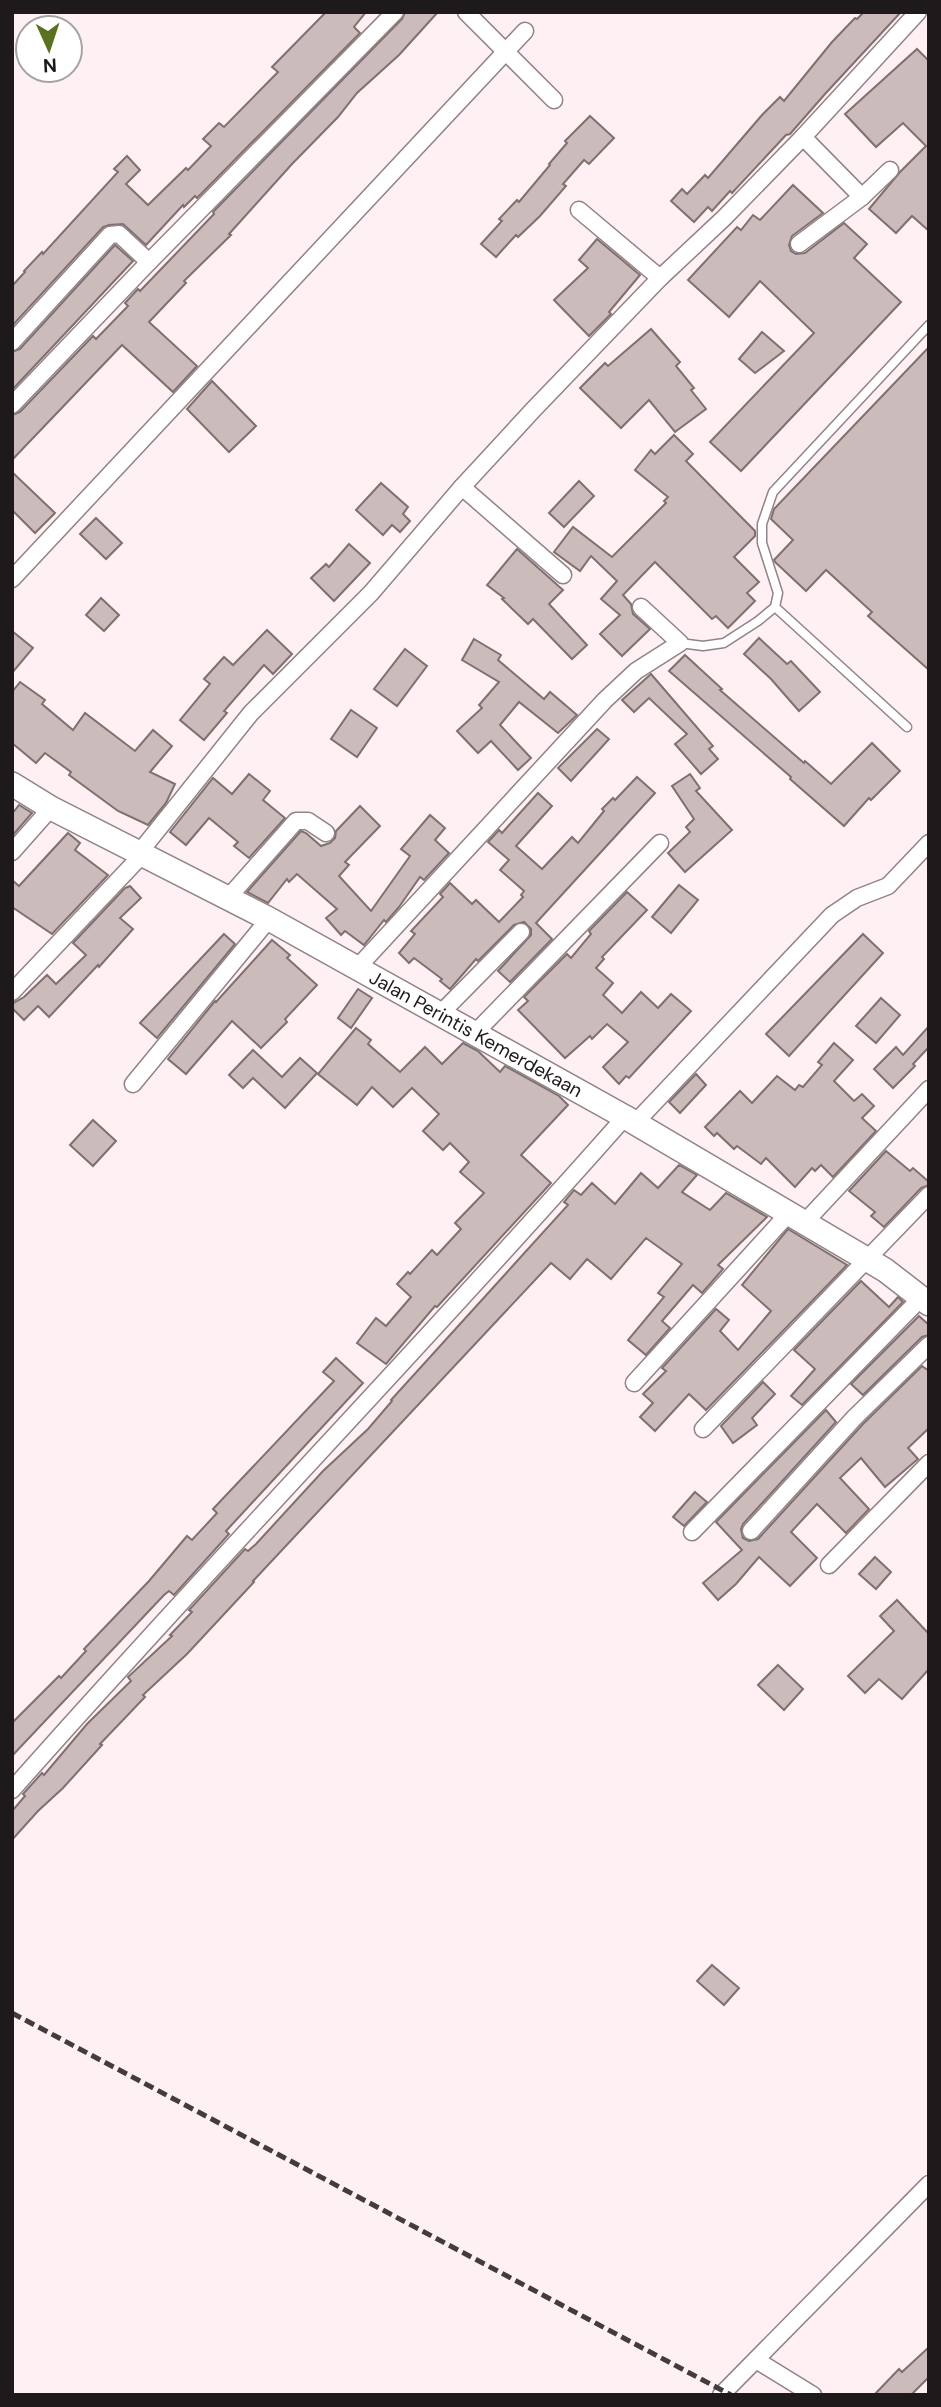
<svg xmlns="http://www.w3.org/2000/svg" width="941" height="2407" font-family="'DM Sans',sans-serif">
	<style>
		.building { fill: #cbbbba; stroke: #7f706f; stroke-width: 2 }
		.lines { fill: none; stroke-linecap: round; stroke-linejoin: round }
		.lane-casing { stroke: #918388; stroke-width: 11 }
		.street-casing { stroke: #918388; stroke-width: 19 }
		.secondary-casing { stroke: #918388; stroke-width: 26 }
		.lane { stroke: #fff; stroke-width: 8 }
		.street { stroke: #fff; stroke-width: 16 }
		.secondary { stroke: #fff; stroke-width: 23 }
		.rail { stroke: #433c3d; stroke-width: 5; stroke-dasharray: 10 5; stroke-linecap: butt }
		.labels { text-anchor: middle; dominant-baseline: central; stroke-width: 5; stroke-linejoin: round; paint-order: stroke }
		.street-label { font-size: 19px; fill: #1e191a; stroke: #fff }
	</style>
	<rect width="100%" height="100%" fill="#fff0f4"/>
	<!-- building -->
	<g class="building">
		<polygon points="326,12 366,12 354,27 360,33 197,198 195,196 184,207 183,205 146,245 123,224 109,225 103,227 12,326 12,286 25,272 24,271 42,252 43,254 118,172 114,169 127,156 140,170 126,184 148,205 186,168 188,170 211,146 203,139 219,123 224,127 278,72 272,67"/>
		<polygon points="405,12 438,12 399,55 357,93 338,117 292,164 229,234 231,235 184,281 186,283 149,322 197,366 173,392 122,345 12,460 12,415 20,412 93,336 96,339 128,306 125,303 138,289 140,291 214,214 213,212 402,19"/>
		<polygon points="864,12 901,12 825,94 790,134 786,135 732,193 730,191 712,211 708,207 694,222 671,201 682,189 687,194 705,175 708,178 762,115 780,97 784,101 832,42 855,18 857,19"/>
		<polygon points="917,49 929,61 929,231 912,216 896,233 869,209 900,172 926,146 903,123 876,147 845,114"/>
		<polygon points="590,116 614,138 589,164 584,160 563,184 566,186 540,216 518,237 516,235 496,257 481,244 502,221 499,219 517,200 519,202 550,165 549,164 567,143 565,141"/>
		<polygon points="793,185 823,213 792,236 789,245 791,251 796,254 805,253 844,223 867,244 854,258 901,302 741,471 710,442 814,333 760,281 729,317 688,280 737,227 741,230 753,215 760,220"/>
		<polygon points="597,239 640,275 609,312 611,314 589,336 554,300 588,268 579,260"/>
		<polygon points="115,245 133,261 12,390 12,352 20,349"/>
		<polygon points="651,329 680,362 676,366 694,388 691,390 706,409 675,432 649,400 621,428 580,388 605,363 608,366"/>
		<polygon points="762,332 784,351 755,373 739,359"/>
		<polygon points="929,347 929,670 868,616 872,612 826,570 806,591 775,562 774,560 793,540 771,519 774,509"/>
		<polygon points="212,381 256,426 229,452 187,409"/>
		<polygon points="674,435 693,454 686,461 755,531 755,536 734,557 759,582 747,593 755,601 728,628 716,616 712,619 655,562 623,595 631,604 633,614 650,629 622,656 600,634 620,615 601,599 617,581 591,556 580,571 554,552 573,527 612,557 666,503 664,501 668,497 635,470 651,450 655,454"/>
		<polygon points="12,472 55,513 35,533 12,510"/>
		<polygon points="579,481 594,496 564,527 549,513"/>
		<polygon points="381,483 408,507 403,514 410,521 400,532 392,525 383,535 356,510"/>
		<polygon points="96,518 122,543 106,559 80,534"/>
		<polygon points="349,544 370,563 334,601 311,578 326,564 329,567"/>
		<polygon points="517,549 563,590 549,604 587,645 572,659 533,619 528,624 502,599 504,598 487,585"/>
		<polygon points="101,598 119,615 104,631 86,615"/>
		<polygon points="267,630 292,654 273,674 264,665 224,711 227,713 204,740 180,720 210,684 204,679 224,657 233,665"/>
		<polygon points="12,631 33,648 12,673"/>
		<polygon points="759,638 787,664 791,661 820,692 799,711 771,679 744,654"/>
		<polygon points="474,639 501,655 498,660 544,699 550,692 577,715 558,733 519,702 500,725 531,758 518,770 491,741 478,753 457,731 482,708 479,705 499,682 462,660"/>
		<polygon points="405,649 427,666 397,706 374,689"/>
		<polygon points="685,655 722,689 720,690 804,763 805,761 831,784 872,743 900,771 871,800 869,798 844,826 790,779 791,777 669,671"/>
		<polygon points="651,674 713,746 709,749 718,759 701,774 675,744 687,734 649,698 634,712 622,700"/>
		<polygon points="20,682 45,700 42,704 73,730 85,713 135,751 153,730 172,746 150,772 175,784 166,803 148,825 118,811 69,775 71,772 45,753 36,763 12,743 12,692"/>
		<polygon points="351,710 377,728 357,757 331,739"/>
		<polygon points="597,729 609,739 571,781 558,768"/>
		<polygon points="249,774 270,791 263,800 285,818 249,858 234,846 238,842 209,818 186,845 170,832 213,778 232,794"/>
		<polygon points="690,774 700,788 696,791 732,830 685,872 668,853 690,832 686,827 694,819 672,786"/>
		<polygon points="637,777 655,793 536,923 552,939 510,982 498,971 531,935 531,929 524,922 514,925 478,961 476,959 450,989 440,981 442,979 414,958 409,963 399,953 415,934 411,931 443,897 440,894 450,883 472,904 476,900 499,922 523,897 521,895 524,891 500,870 509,860 488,842 499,830 502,833 538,793 552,806 516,846 542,869 572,837 578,843 604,811 602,809 613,798 615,800"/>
		<polygon points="19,805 32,813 12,836 12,814"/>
		<polygon points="360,806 380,826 345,862 349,865 339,876 371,911 410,856 401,849 430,815 445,828 435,840 449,853 424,880 420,877 399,907 386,922 384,920 364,945 345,931 341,935 326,918 337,909 297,874 289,882 287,879 268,903 247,892 301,831 306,833 321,846 330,843 335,838 336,831"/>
		<polygon points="68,833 80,843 75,850 108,875 52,934 12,907 12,880 19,886"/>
		<polygon points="679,885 698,900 671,933 652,917"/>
		<polygon points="130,886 141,898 120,918 133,929 99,967 98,965 49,1017 38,1006 24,1020 12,1008 12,1004 24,997 47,975 56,984 86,955 73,943 125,888"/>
		<polygon points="627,892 647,910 602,957 604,959 596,968 613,983 603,995 622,1013 641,992 658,1008 671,994 691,1011 629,1078 626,1076 619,1084 603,1067 628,1042 607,1024 592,1039 590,1036 565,1058 518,1010 528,1001 524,997 567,954 571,958 591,934 589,931"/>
		<polygon points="224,934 235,944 157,1038 140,1023"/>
		<polygon points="863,934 883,953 789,1056 766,1034"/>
		<polygon points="272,940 290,955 287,958 317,985 285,1019 287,1022 261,1048 232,1021 186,1074 168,1059 215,1001 216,1002"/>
		<polygon points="358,989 372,998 351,1028 338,1018"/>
		<polygon points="881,998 900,1015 876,1043 856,1026"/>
		<polygon points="929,1026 929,1047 913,1064 915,1066 893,1088 874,1069 896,1047 903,1055"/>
		<polygon points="356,1028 371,1040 368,1044 400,1072 425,1047 442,1064 463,1043 478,1051 500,1072 505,1066 559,1096 568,1105 521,1155 551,1183 437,1307 435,1306 386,1364 357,1343 376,1318 386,1326 411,1297 397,1284 408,1272 410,1274 432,1250 437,1255 461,1229 455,1223 484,1193 460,1172 469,1162 450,1143 443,1150 423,1131 439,1114 412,1088 393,1107 372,1087 357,1105 318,1074"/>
		<polygon points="834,1043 853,1060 834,1081 854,1101 862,1094 874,1106 862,1118 876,1131 833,1177 821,1165 815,1171 812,1168 795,1187 766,1158 761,1164 737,1146 734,1149 717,1133 714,1136 705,1127 740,1091 752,1103 777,1076 795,1090 799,1085 803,1087 822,1065 818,1062"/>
		<polygon points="253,1050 282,1077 300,1058 317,1073 285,1108 253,1078 243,1088 229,1075"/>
		<polygon points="696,1074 706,1085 680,1113 669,1102"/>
		<polygon points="93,1120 116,1141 93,1166 70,1145"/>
		<polygon points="886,1151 910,1171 913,1168 929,1182 929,1185 921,1188 884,1227 871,1216 875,1212 849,1191"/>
		<polygon points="679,1165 697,1175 682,1192 710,1210 726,1193 767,1217 718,1265 723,1269 702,1293 693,1285 662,1321 670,1328 646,1355 628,1340 664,1297 658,1293 682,1264 646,1238 611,1279 587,1259 570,1279 551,1263 253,1581 254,1582 187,1654 143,1695 145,1697 100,1744 102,1745 63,1788 38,1811 12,1840 12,1811 25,1796 23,1794 42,1773 44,1775 87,1724 131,1681 128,1677 172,1636 170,1635 192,1612 189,1610 245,1549 248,1551 256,1544 323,1471 368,1429 392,1401 391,1400 568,1205 564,1202 574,1190 581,1195 592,1183 615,1204 641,1173 658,1188"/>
		<polygon points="788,1229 847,1265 706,1410 689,1394 655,1431 640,1417 653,1403 643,1394 666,1371 662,1368 716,1309 729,1320 720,1331 738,1350 771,1311 742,1285"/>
		<polygon points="861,1281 889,1307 898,1297 903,1302 802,1405 791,1396 815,1369 794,1350"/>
		<polygon points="919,1316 929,1325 929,1335 922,1337 863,1395 851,1384"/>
		<polygon points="336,1358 363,1383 226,1531 229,1534 174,1595 169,1591 164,1595 12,1756 12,1723 59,1676 61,1678 86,1651 84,1649 149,1581 187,1536 192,1540 217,1513 213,1509 334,1381 323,1372"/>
		<polygon points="922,1366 929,1371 929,1428 908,1448 918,1459 885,1487 861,1458 840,1478 869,1509 846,1533 817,1504 791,1532 817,1558 790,1586 759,1557 736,1584 718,1600 703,1583 742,1550 716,1522 826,1410 836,1422 743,1524 741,1529 743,1538 749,1541 758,1539 863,1424"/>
		<polygon points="763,1382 775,1394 752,1418 757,1425 733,1443 721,1426"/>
		<polygon points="695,1492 707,1502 684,1526 673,1517"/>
		<polygon points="875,1557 891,1572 876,1589 859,1574"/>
		<polygon points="897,1600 929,1634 929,1669 902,1699 879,1679 865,1693 848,1676 894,1631 880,1616"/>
		<polygon points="778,1665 803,1689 784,1710 758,1685"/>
		<polygon points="712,1965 739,1988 724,2005 697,1981"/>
		<polygon points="929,2347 929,2377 911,2395 874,2395 899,2369 902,2372"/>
	</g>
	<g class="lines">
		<defs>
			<g id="lane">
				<polyline points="775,607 907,727"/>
				<polyline points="680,643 703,646 724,643 758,621 775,607 778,593 762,543 762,524 773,492 929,325"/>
			</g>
			<g id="street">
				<polyline points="466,12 554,100"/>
				<polyline points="803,137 862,197"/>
				<polyline points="579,210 660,278"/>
				<polyline points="799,244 862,197 890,170"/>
				<polyline points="12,342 110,235 119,234 149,262"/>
				<polyline points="12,405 149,262 395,12"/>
				<polyline points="462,487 563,575"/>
				<polyline points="12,579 525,31"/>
				<polyline points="12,852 51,808"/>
				<polyline points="139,853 251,713 371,593 462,487 533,410 660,278 724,218 803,137 918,12"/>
				<polyline points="227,899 296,821 308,821 326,833"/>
				<polyline points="357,968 605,700 636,671 680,643 641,607"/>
				<polyline points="12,992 142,855"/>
				<polyline points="441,1013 521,932"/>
				<polyline points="475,1033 660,843"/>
				<polyline points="133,1084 269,919"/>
				<polyline points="635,1123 832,915 857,898 888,886 929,843"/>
				<polyline points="805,1222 929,1089"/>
				<polyline points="634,1383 789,1213"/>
				<polyline points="703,1429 929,1195"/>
				<polyline points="751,1531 855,1417 929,1345"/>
				<polyline points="692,1532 922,1297"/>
				<polyline points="829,1565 929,1463"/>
				<path d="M12 1790C213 1562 425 1344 625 1117"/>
				<polyline points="756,2360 813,2395"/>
				<polyline points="721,2395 929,2184"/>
			</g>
			<polyline id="secondary" points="12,784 51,808 269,919 625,1117 885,1270 929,1304"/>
		</defs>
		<!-- lane casing -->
		<use href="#lane" class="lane-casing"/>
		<!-- street casing -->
		<use href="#street" class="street-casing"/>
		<!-- secondary casing -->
		<use href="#secondary" class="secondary-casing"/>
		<!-- lane -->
		<use href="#lane" class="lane"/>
		<!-- street -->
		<use href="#street" class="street"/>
		<!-- secondary -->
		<use href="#secondary" class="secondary"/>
		<!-- rail -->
		<polyline class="rail" points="12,2013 731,2395"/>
	</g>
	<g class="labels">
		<!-- street labels -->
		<g class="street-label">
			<text transform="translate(476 1034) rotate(29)">Jalan Perintis Kemerdekaan</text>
		</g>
	</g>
	<!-- border -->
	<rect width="941" height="2407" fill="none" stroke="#1e191a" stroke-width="28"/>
	<!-- north arrow -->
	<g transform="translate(49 49) rotate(177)"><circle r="33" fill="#ffffff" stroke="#a5a3a3" stroke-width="2"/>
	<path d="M0-5L12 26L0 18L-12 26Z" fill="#5a7122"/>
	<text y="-10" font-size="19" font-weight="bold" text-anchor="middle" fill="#1e191a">N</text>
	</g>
</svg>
